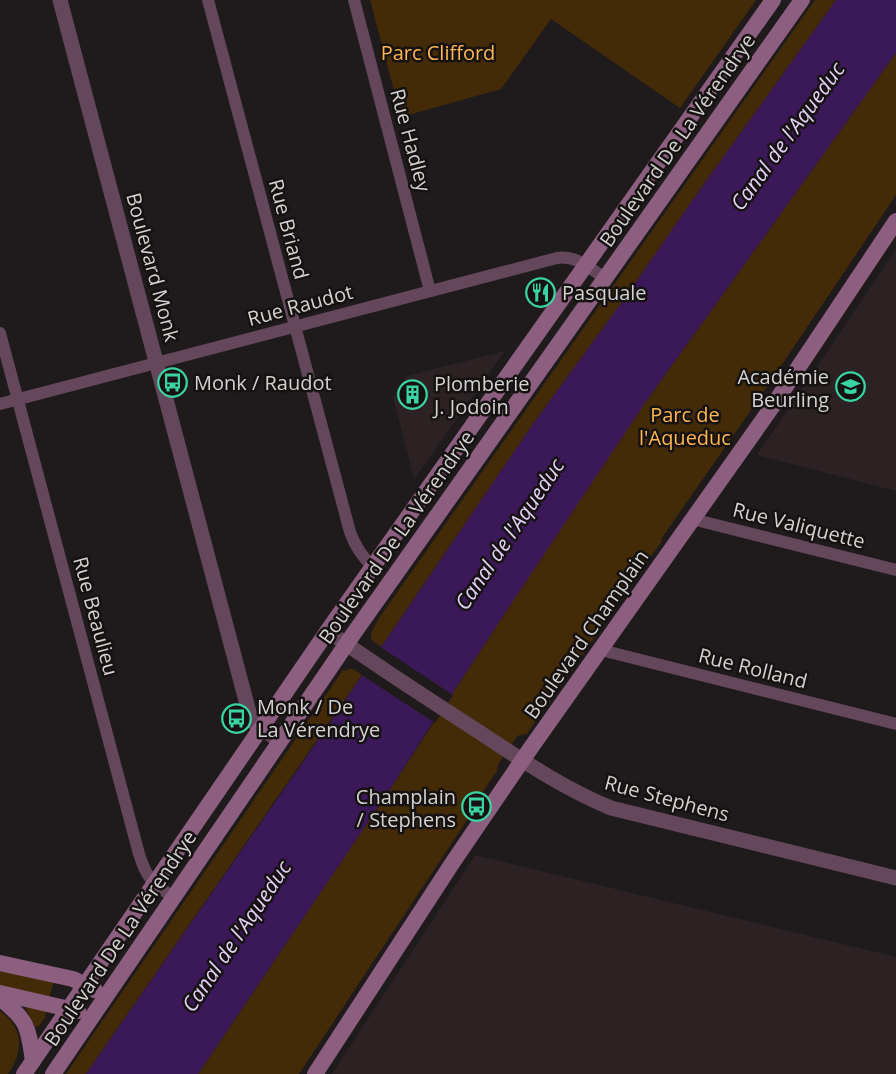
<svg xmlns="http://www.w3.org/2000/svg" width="896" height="1074" font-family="'Open Sans',sans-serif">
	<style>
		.built { fill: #2c2224 }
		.green { fill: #442b07 }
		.water { fill: #3b1959 }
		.pier { fill: #1f1b1c }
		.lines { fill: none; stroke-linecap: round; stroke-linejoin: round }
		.minor { stroke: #64475b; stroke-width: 12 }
		.tertiary { stroke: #64475b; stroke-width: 15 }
		.secondary { stroke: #8c5e7f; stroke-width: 16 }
		.labels { text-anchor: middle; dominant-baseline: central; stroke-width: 5; stroke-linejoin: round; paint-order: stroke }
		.park-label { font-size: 20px; fill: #feb652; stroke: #161212 }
		.street-label { font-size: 20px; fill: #d4d1d1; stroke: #161212 }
		.poi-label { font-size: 20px; fill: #d4d1d1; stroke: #161212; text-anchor: start }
		.water-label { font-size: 21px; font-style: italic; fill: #e2d0f8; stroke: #161212 }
	</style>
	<rect width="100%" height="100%" fill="#1f1b1c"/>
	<!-- built -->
	<g class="built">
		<polygon points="896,249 896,491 757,455 777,426"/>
		<polygon points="505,351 414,479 393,397 407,376"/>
		<polygon points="475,855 896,957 896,1074 332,1074"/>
	</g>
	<!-- green -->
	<g class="green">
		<polygon points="370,0 756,0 680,108 551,19 501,89 401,117"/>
		<polygon points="815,0 836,0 699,191 625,298 533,424 381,647 371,639 371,633 379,618"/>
		<polygon points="896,53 896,195 758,400 661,539 662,541 526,735 524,734 517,736 498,765 497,771 477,800 472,796 468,802 473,806 468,812 471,814 299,1074 198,1074 389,791 434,722 435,723 453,695 452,694 511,604 647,400"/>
		<polygon points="348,669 353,669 362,675 86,1074 66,1074 343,670 346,671"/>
		<polygon points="0,970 54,981 49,998 0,987"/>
		<polygon points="27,1007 46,1011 45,1015 46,1016 39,1026 35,1027 26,1009"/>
		<path d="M0 1011C24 1028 24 1051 8 1074H0Z"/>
	</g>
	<!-- water -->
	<polygon class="water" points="836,0 896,0 896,53 647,400 511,604 452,694 453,695 435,723 433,722 389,791 198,1074 86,1074 303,762 533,424 625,298 699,191"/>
	<!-- pier -->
	<polygon class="pier" points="379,646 453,695 435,723 360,674"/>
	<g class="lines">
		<!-- minor -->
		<g class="minor">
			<path d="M208 0 350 532C355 546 361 556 373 567"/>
			<polyline points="354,0 430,291"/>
			<path d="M0 333 139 854C147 879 152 883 173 897"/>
			<path d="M0 404 557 258C576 255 589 268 605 278"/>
			<polyline points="692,519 896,570"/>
			<polyline points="601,650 896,724"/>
		</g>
		<!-- tertiary -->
		<g class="tertiary">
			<polyline points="60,0 249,712 255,724 280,741"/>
			<path d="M328 631C375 665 424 696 473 728 519 758 560 787 611 808L896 878"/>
		</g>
		<!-- secondary -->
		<g class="secondary">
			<polyline points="0,963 73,979 95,990"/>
			<polyline points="0,993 78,1011"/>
			<path d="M0 998C28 1021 28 1026 33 1061"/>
			<polyline points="24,1074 333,623 773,0"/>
			<polyline points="53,1074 354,633 802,0"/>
			<polyline points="315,1074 453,862 530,749 772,407 896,221"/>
		</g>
	</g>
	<!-- icons -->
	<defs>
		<symbol id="restaurant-ring" viewBox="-11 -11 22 22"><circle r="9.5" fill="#161212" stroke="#3ad4a4" stroke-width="1.5"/><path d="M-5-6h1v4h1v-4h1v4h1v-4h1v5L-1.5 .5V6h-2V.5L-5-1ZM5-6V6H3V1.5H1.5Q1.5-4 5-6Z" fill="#3ad4a4"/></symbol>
		<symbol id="bus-ring" viewBox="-11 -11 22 22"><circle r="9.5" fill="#161212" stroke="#3ad4a4" stroke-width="1.5"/><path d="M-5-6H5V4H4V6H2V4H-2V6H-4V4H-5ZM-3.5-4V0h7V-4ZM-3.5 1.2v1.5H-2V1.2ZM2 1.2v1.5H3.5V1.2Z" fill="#3ad4a4"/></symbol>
		<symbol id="school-ring" viewBox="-11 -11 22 22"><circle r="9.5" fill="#161212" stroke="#3ad4a4" stroke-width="1.5"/><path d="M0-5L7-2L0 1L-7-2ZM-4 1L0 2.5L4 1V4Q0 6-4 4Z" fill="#3ad4a4"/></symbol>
		<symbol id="building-ring" viewBox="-11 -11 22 22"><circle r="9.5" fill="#161212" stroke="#3ad4a4" stroke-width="1.5"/><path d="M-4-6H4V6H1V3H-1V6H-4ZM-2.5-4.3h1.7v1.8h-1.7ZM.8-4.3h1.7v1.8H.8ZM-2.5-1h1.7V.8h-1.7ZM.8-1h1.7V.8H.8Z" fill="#3ad4a4"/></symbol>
	</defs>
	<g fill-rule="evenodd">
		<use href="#restaurant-ring" x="524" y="276" width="33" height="33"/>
		<use href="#bus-ring" x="156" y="366" width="33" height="33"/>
		<use href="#school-ring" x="834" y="370" width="33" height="33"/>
		<use href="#building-ring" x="396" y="378" width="33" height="33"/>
		<use href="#bus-ring" x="220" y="702" width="33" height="33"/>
		<use href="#bus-ring" x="460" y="790" width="33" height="33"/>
	</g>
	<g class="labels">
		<!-- park labels -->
		<g class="park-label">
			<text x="438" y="52">Parc Clifford</text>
			<text x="685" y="414">Parc de<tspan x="685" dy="23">l'Aqueduc</tspan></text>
		</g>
		<!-- street labels -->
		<g class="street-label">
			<text transform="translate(411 140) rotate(75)">Rue Hadley</text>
			<text transform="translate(677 140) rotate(-55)">Boulevard De La Vérendrye</text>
			<text transform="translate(289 229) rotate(75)">Rue Briand</text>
			<text transform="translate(153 267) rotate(75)">Boulevard Monk</text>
			<text transform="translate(300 305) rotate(-15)">Rue Raudot</text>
			<text transform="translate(799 525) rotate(14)">Rue Valiquette</text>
			<text transform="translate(396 537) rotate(-55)">Boulevard De La Vérendrye</text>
			<text transform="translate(96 616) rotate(75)">Rue Beaulieu</text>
			<text transform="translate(586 634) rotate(-55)">Boulevard Champlain</text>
			<text transform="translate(753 668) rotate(14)">Rue Rolland</text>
			<text transform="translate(667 798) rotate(15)">Rue Stephens</text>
			<text transform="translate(120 938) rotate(-56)">Boulevard De La Vérendrye</text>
		</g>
		<!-- poi labels -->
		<g class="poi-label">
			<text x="562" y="292">Pasquale</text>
			<text x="829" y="376" text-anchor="end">Académie<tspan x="829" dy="23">Beurling</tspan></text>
			<text x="194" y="382">Monk / Raudot</text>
			<text x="434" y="383">Plomberie<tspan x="434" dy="23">J. Jodoin</tspan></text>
			<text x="257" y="706">Monk / De<tspan x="257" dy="23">La Vérendrye</tspan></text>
			<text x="456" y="796" text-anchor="end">Champlain<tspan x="456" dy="23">/ Stephens</tspan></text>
		</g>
		<!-- water labels -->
		<g class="water-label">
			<text transform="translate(787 136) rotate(-54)">Canal de l'Aqueduc</text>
			<text transform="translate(509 534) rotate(-56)">Canal de l'Aqueduc</text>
			<text transform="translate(236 936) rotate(-56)">Canal de l'Aqueduc</text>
		</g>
	</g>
</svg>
